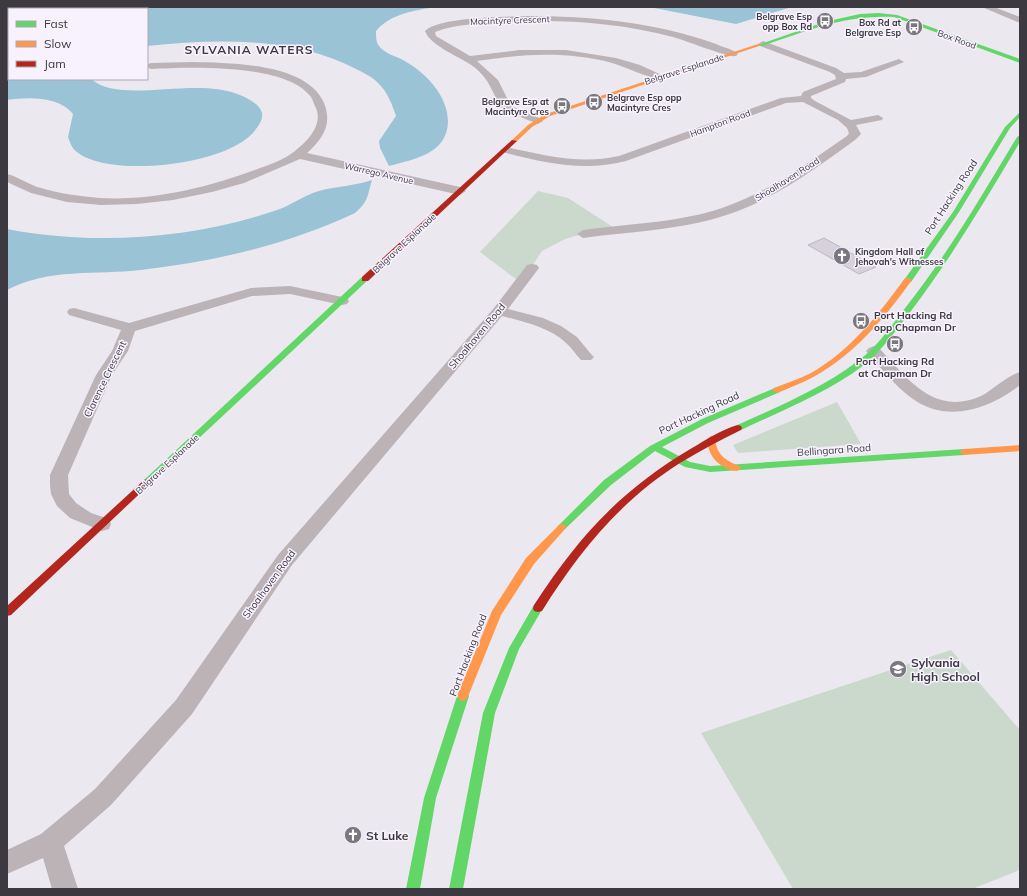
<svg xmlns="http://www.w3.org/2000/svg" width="1027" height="896" font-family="Mulish,sans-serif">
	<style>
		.green { fill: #cad9cb }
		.water { fill: #9ac3d5 }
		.building { fill: #d7d1dd; stroke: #bab8bd }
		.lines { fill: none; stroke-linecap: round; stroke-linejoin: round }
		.street { fill: #bcb3b6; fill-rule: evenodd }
		.fast { fill: #63d668; fill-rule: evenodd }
		.slow { fill: #ff974d; fill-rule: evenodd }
		.jam { fill: #b3261e; fill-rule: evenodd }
		.labels { text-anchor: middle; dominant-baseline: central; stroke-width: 3; stroke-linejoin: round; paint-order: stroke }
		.far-poi-label { font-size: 9px; font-weight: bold; fill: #3c3a40; stroke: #f8f2ff; text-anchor: end }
		.far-street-label { font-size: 9px; fill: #3c3a40; stroke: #f8f2ff }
		.street-label { font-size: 10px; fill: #3c3a40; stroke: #f8f2ff }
		.poi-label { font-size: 10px; font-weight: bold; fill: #3c3a40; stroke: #f8f2ff; text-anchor: start }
		.far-district-label { font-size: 12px; font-weight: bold; letter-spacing: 1px; fill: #3d3843; stroke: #f8f2ff }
		.near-poi-label { font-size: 12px; font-weight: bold; fill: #3c3a40; stroke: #f8f2ff; text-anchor: start }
	</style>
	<rect width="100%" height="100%" fill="#ece8f0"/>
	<!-- green -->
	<g class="green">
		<polygon points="538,191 568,198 616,229 583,234 565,239 542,251 521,283 480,252"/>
		<polygon points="837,402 861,444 738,453 733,445"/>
		<polygon points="951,650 1020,730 1020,870 972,889 793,889 701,733"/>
	</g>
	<!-- water -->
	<g class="water">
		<path d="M139 7H437C415 10 390 14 376 31 376 37 376 42 379 46 384 53 395 56 403 60 425 72 448 95 448 122 447 154 414 159 389 166L380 148 379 141 396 116C392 104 388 93 379 84 373 77 364 73 356 69 293 36 215 39 147 46V9H123Z"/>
		<polygon points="649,7 792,7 736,24"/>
		<path d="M7 12 9 13V79H91C124 107 205 71 250 100 255 103 260 106 262 113 263 119 260 124 256 129 232 165 110 179 77 152 72 149 70 142 68 137L73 114C58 96 29 97 7 100Z"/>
		<path d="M372 180C367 196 369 201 355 213 286 245 217 261 141 270 97 275 48 268 7 290V229C94 246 193 239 277 210 292 205 304 195 319 191 337 186 355 186 372 180Z"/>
	</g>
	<!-- building -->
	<polygon class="building" points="824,238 876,267 859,274 808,245"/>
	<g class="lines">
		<!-- street -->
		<g class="street">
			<polygon points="982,7 994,7 1020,17 1020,23"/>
			<path d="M526 16C590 16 655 22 716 44 722 47 733 49 738 54L736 56C728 58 685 40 673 37 617 22 559 19 501 22 478 24 456 24 435 32L436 36 470 56 520 50H566L616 58 640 65 666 77 661 80C644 76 628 68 612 63 568 51 522 54 477 61L498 80 511 106 542 119 543 121 538 124 503 110C492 94 491 80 474 67 461 57 430 46 425 31 439 17 505 17 526 16Z"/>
			<path d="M763 41 836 68 844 73 861 72 899 59 904 62 866 77 846 79 845 82 811 96V98L815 101 851 120 878 115 883 118 882 120 856 125 861 134 855 140C818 167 781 194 738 211 689 230 634 231 583 238L577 234 583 230C631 223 684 223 730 205 773 189 809 162 847 136L849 133 847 128 838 120 803 102 786 103 626 161C584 172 544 163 502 152L500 150 506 147C545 155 579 165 619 156L781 98 801 96 803 92 836 79 835 75 830 72 760 46 758 44Z"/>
			<path d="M193 62C231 63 307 63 324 103 333 125 322 139 307 153L460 187 466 191 460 195 300 159 244 183 212 192 173 200 137 204 101 205 67 202 31 193 7 182V174C19 177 29 185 41 188 60 194 80 196 100 198 154 201 210 187 260 168 272 164 285 159 295 151 308 141 323 125 316 108 314 105 313 100 311 97 286 63 189 67 151 69L147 67 148 64 151 63Z"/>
			<path d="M532 264 537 265 539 268 508 309 543 318 561 326 577 337 591 354 594 357 591 360H581C576 355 572 348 566 343 549 327 524 322 502 316L292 565 192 714 111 805 64 846 78 889H52L43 858 7 874V850L41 834 95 789 176 700 278 555 494 308 527 265Z"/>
			<polygon points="290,286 347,298 349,301 347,304 342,305 290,294 252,296 135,331 128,351 112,375 68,475 69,494 76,503 91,513 109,519 111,524 109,529 102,531 70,518 57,506 51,494 50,485 50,475 96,375 112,351 121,330 69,315 67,312 69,309 74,308 129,323 251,288"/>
			<path d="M874 346 879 348C907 378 934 417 981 396 994 389 1006 376 1020 372V385C991 408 950 423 916 401 905 394 895 384 886 374 880 367 872 359 866 351L869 348Z"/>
		</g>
		<!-- fast -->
		<g class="fast">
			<path d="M878 13 897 15 1020 59V63L894 17C846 14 806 31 762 46L758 45 824 22 860 14Z"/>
			<polygon points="1020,112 1020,117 1010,128 959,212 911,282 905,282 904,280 953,212 1005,127"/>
			<path d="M1020 135V142C985 201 950 260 908 315 895 332 881 351 864 365 827 393 783 410 741 430H735L734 428 735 426C777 407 821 389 858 361 876 348 889 329 902 312 946 257 981 197 1017 137Z"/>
			<polygon points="362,277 365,277 369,279 150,484 144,484 142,482 144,480"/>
			<polygon points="777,387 781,390 780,392 708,423 662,447 690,462 710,466 964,449 969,452 964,455 710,472 685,467 655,451 611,485 565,529 559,529 557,527 604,480 650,446 702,419"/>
			<polygon points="538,604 542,605 543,608 519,649 495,713 463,889 449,889 483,713 509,648 534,605"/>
			<polygon points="463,691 467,693 469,696 436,798 420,889 406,889 424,798 457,696 459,693"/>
		</g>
		<!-- slow -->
		<g class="slow">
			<polygon points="758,44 762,45 550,116 532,127 516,142 511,141 528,125 546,114"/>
			<path d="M905 278H908L912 280C881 323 845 366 794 386 788 388 781 393 774 392L773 390 774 388C786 383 799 379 811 373 850 351 879 314 905 278Z"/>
			<path d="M711 436 715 439C717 455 725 460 739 466L741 468 739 470C734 472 731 470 726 468 714 462 708 453 707 439Z"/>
			<polygon points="1020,445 1020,451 964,455 959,452 964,449"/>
			<polygon points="562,524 565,525 567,527 565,529 534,564 501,615 467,699 463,701 459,699 457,696 492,611 526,558 559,525"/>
		</g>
		<!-- jam -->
		<g class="jam">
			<polygon points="512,140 517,141 368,281 362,281 362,277"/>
			<path d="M738 425 741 426 742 428 741 430C720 440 700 451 680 463 621 500 578 553 542 611L538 612 534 611 533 608 534 605C579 536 621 490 692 448 706 440 722 429 738 425Z"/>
			<polygon points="147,479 152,482 150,484 11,615 7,616 7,606 144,480"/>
		</g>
	</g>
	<!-- icons -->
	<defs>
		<symbol id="bus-disc" viewBox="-11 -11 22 22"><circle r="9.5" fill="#7a777e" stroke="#f8f2ff"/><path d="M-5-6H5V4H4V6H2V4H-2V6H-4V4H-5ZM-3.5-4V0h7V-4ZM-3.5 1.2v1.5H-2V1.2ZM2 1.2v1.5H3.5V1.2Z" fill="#fff"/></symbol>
		<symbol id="church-disc" viewBox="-11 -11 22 22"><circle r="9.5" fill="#7a777e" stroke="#f8f2ff"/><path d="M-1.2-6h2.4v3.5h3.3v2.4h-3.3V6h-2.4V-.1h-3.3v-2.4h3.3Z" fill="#fff"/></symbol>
		<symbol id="school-disc" viewBox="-11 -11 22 22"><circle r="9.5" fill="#7a777e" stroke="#f8f2ff"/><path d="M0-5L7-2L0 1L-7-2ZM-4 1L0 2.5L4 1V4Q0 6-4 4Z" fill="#fff"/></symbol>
	</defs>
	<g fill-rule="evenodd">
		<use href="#bus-disc" x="815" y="11" width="20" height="20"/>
		<use href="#bus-disc" x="904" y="17" width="20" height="20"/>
		<use href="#bus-disc" x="584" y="92" width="20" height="20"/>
		<use href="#bus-disc" x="552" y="96" width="20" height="20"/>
		<use href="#church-disc" x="832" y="246" width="20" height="20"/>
		<use href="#bus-disc" x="851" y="311" width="20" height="20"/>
		<use href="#bus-disc" x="885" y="334" width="20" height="20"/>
		<use href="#school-disc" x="888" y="659" width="20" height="20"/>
		<use href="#church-disc" x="343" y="825" width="20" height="20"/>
	</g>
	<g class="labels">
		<!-- far-poi labels -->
		<g class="far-poi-label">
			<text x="812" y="16">Belgrave Esp<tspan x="812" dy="10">opp Box Rd</tspan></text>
			<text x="901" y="22">Box Rd at<tspan x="901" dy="10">Belgrave Esp</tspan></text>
			<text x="607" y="97" text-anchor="start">Belgrave Esp opp<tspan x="607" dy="10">Macintyre Cres</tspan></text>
			<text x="549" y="101">Belgrave Esp at<tspan x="549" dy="10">Macintyre Cres</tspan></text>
			<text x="855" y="251" text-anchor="start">Kingdom Hall of<tspan x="855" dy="10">Jehovah's Witnesses</tspan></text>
		</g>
		<!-- far-street labels -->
		<g class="far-street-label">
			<text transform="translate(510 20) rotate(-2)">Macintyre Crescent</text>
			<text transform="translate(957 39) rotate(20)">Box Road</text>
			<text transform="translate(684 69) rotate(-18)">Belgrave Esplanade</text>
			<text transform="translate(720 123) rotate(-20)">Hampton Road</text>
			<text transform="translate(379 173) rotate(13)">Warrego Avenue</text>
			<text transform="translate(787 179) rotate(-32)">Shoalhaven Road</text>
			<text transform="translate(404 243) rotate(-43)">Belgrave Esplanade</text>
			<text transform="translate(167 464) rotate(-43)">Belgrave Esplanade</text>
		</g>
		<!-- street labels -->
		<g class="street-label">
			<text transform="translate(951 197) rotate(-57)">Port Hacking Road</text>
			<text transform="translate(477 336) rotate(-50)">Shoalhaven Road</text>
			<text transform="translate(105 379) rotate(-64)">Clarence Crescent</text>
			<text transform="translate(699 413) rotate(-25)">Port Hacking Road</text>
			<text transform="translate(834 450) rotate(-4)">Bellingara Road</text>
			<text transform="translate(269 584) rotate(-54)">Shoalhaven Road</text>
			<text transform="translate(468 655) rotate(-69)">Port Hacking Road</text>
		</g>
		<!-- poi labels -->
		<g class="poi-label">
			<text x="874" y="315">Port Hacking Rd<tspan x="874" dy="12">opp Chapman Dr</tspan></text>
			<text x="895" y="361" text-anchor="middle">Port Hacking Rd<tspan x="895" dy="12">at Chapman Dr</tspan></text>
		</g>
		<!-- far-district labels -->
		<g class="far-district-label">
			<text x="249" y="49">SYLVANIA WATERS</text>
		</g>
		<!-- near-poi labels -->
		<g class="near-poi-label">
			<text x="911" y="662">Sylvania<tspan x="911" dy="14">High School</tspan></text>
			<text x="366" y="835">St Luke</text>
		</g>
	</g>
	<!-- border -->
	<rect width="1027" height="896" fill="none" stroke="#3c3a40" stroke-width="16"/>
	<!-- legend -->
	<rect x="8" y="8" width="140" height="72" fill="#f8f2ff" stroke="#ada8b3"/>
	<rect x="16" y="21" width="20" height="6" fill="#63d668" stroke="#ada8b3"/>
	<text x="44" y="28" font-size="12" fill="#3c3a40">Fast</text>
	<rect x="16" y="41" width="20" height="6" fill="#ff974d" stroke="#ada8b3"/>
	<text x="44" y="48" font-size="12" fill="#3c3a40">Slow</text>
	<rect x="16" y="61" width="20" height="6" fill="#b3261e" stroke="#ada8b3"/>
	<text x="44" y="68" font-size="12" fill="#3c3a40">Jam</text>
</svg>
